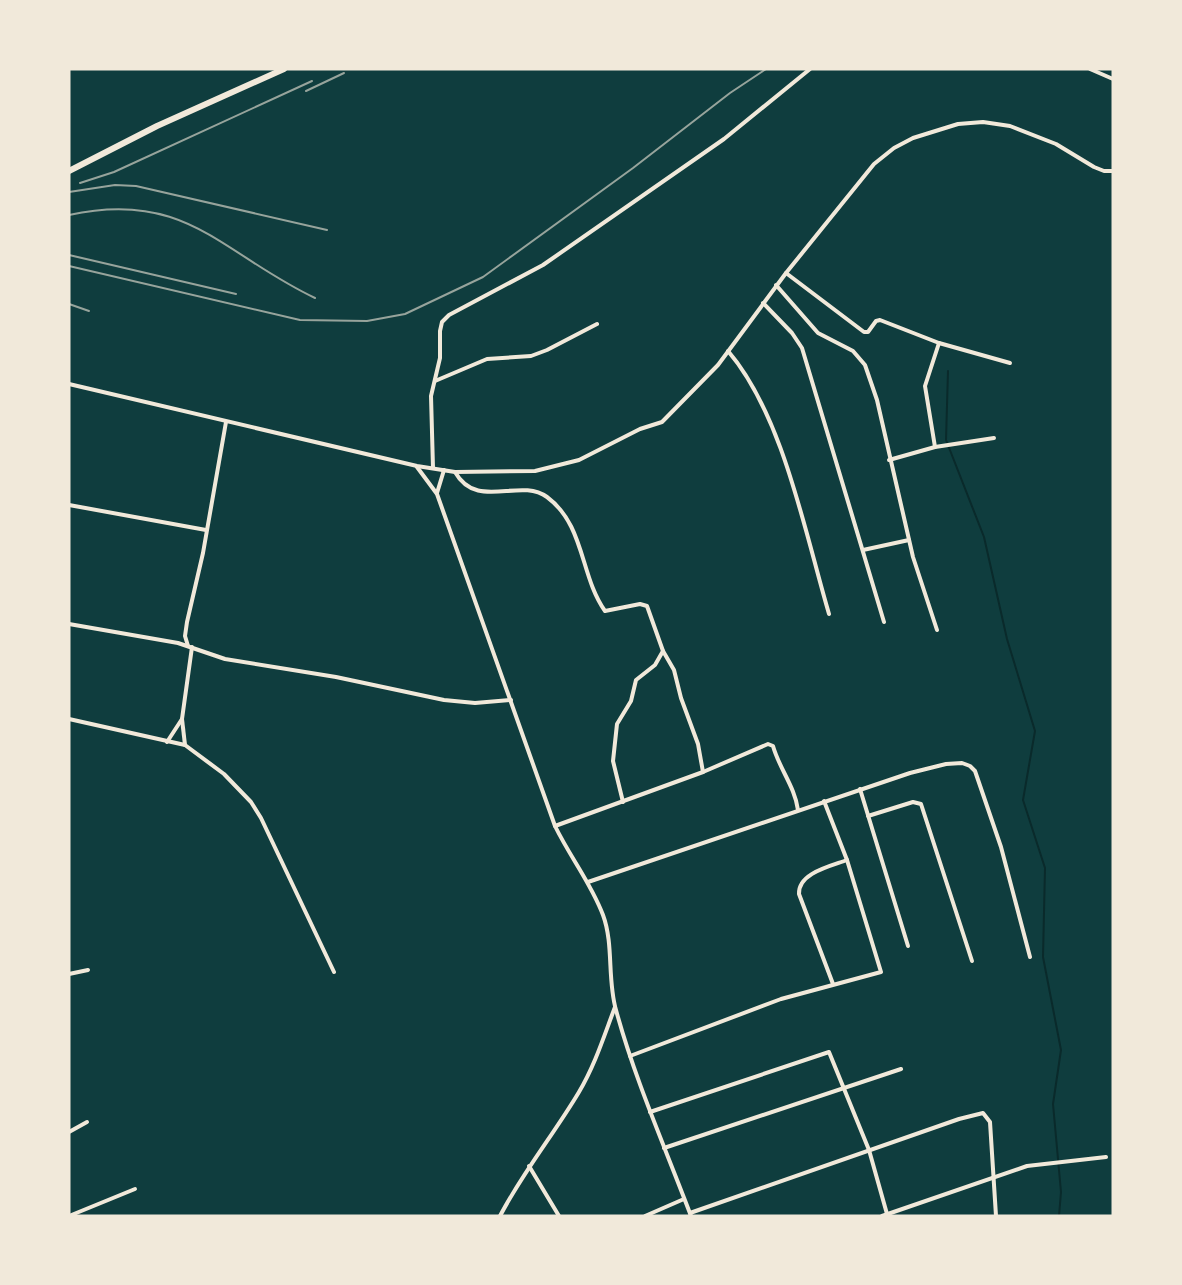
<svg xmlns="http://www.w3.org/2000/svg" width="1182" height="1285" font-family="Montserrat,sans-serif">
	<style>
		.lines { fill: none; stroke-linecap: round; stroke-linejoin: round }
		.stream { stroke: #0a2a2b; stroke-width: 2 }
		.minor { stroke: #f1e9da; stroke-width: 4 }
		.trunk { stroke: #f1e9da; stroke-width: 6 }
		.rail { stroke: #97a49c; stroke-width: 2 }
	</style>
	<rect width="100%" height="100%" fill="#0f3d3e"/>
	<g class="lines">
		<!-- stream -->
		<polyline class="stream" points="948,371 946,440 984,537 1007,639 1035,731 1023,800 1045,868 1043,957 1061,1050 1053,1104 1061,1192 1059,1216"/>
		<!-- minor -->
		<g class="minor">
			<polyline points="1090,69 1113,79"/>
			<polyline points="786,273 864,332 868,332 876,321 880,320 939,343 1010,363"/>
			<polyline points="776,285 818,333 853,351 865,365 877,400 913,557 937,630"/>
			<polyline points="763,303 792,333 802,348 884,622"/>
			<path d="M728 351C783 415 805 533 829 614"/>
			<polyline points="435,381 487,359 531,356 547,350 597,324"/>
			<polyline points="69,384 417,466 455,472 535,471 579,460 640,429 662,422 718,365 786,273 874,164 894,148 913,138 958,124 983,122 1010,126 1056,144 1094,167 1104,171 1113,171"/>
			<polyline points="935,447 925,386 939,343"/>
			<polyline points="889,460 935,447 994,438"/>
			<path d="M417 467 437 494 555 826C570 857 591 883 603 915 614 945 607 979 616 1010 635 1080 665 1147 691 1216"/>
			<polyline points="433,468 431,396 440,358 440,331 442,322 449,315 543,265 724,139 810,69"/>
			<path d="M455 472C477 511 519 477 547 497 585 525 580 576 605 611L640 604 647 606 663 651 674 670 681 698 698 744 703 772"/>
			<polyline points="437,493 444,470"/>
			<polyline points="69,505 206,530"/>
			<polyline points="863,550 909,540"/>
			<polyline points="69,624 178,643 225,659 336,677 444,700 475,703 511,700"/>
			<polyline points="188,646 185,636 187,622 203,553 226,422"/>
			<polyline points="69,719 185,745 224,774 251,802 261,818 334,972"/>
			<polyline points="182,719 185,745"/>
			<polyline points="167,742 182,719 192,647"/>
			<polyline points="860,789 908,946"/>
			<polyline points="623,802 613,761 617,724 631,701 636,680 655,665 663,651"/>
			<polyline points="868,816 913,802 921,804 972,961"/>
			<path d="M555 826 703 772 768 744 773 746C779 768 795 787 798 810"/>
			<polyline points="588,882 910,773 946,764 962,763 970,766 975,771 1001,847 1030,957"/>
			<polyline points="69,974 88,970"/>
			<path d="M833 984 799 894C798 873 831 866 847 860"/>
			<polyline points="630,1056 781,999 881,972 847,860 824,801"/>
			<polyline points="650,1112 829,1052 869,1150 887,1214"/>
			<polyline points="69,1132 87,1122"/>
			<polyline points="664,1148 901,1069"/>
			<polyline points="529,1166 559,1216"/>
			<polyline points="690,1213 959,1119 983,1113 990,1122 996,1216"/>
			<polyline points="69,1216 135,1189"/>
			<path d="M500 1216C523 1172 554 1134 579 1092 595 1065 604 1036 615 1007"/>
			<polyline points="645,1216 684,1199"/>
			<polyline points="882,1216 1027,1166 1106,1157"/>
		</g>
		<!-- trunk -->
		<polyline class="trunk" points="69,171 157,126 284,69"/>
		<!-- rail -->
		<g class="rail">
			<polyline points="306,91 344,73"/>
			<polyline points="80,183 114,172 312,81"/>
			<polyline points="69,192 115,185 136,186 327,230"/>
			<path d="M69 215C186 189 222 254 315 298"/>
			<polyline points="69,255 236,294"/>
			<polyline points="69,266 300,320 367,321 405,314 483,277 633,168 730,93 766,69"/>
			<polyline points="69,304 89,311"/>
		</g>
	</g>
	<!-- border -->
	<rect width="1182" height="1285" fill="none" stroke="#f1e9da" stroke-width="141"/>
</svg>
